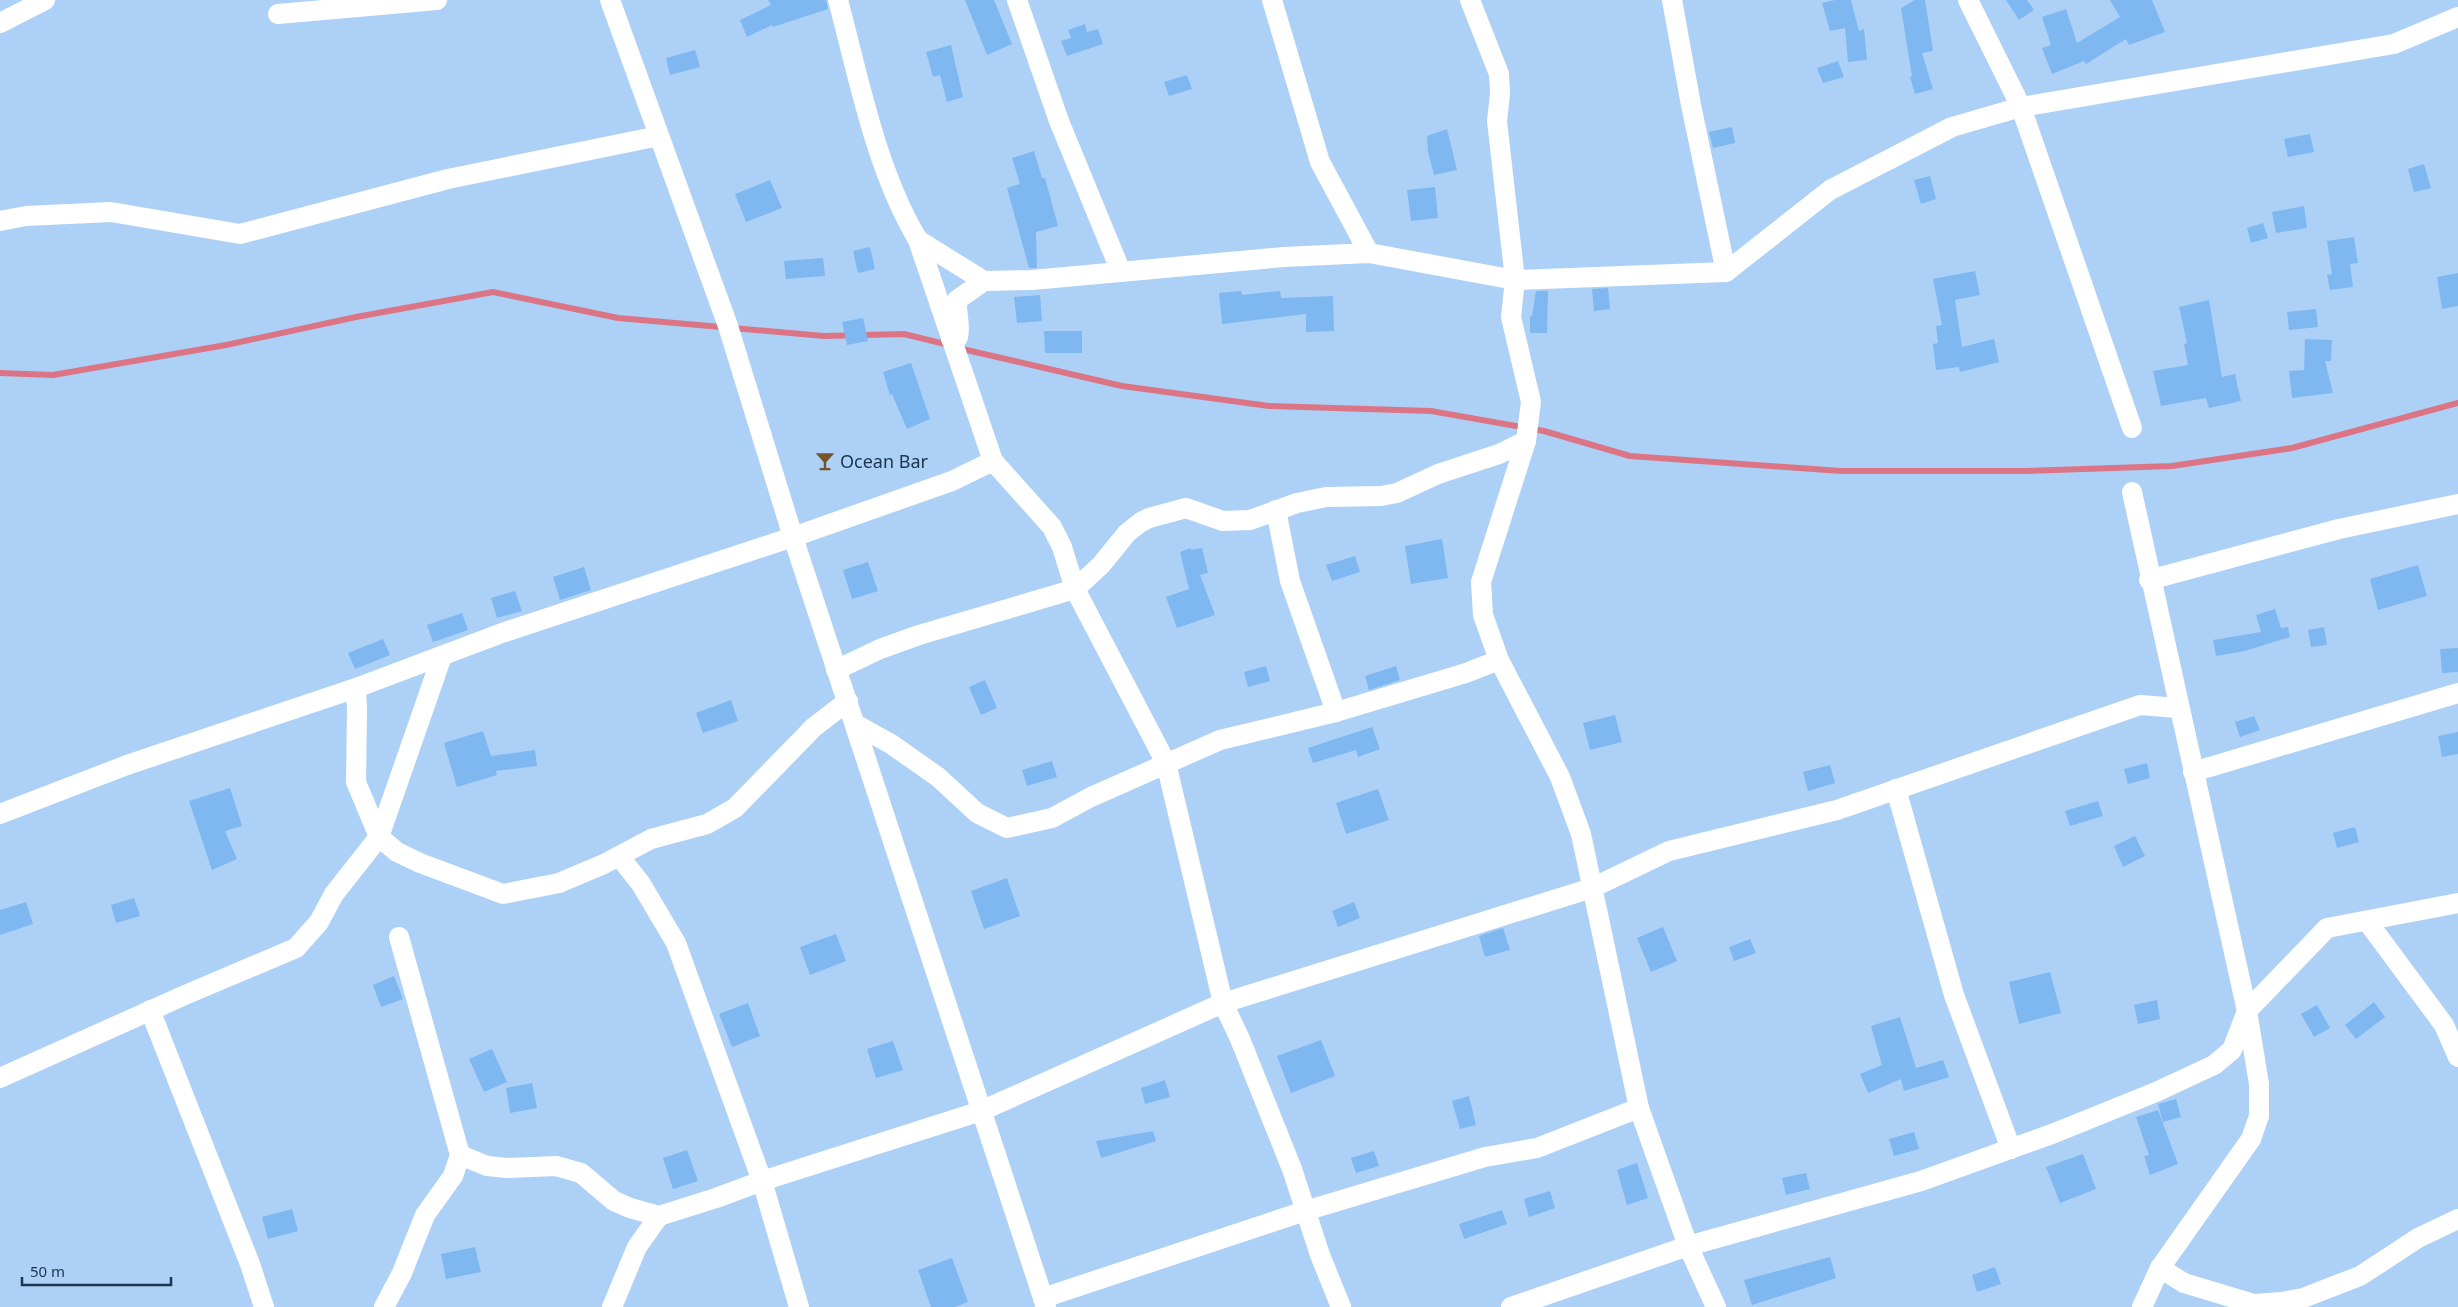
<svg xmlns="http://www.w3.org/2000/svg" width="2458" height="1307" font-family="'Noto Sans',sans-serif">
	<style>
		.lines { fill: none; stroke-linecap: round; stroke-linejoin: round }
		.stream { stroke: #db7586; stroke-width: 6 }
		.building { fill: #7fb7f1 }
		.street { stroke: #fff; stroke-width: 20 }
		.labels { text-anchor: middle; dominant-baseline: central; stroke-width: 4; stroke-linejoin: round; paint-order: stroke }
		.poi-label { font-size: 18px; fill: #1c344d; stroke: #add1f6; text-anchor: start }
	</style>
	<rect width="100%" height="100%" fill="#add1f6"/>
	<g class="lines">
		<!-- stream -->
		<g class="stream">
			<polyline points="958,348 1122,386 1269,406 1431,411 1544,431 1630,456 1841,471 2024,471 2172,466 2292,448 2458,403"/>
			<polyline points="0,373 53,375 226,345 356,317 493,292 618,318 824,336 904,334 949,345"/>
		</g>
	</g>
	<!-- building -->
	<g class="building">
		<polygon points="768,0 826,0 828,9 773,27 772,25 747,37 740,20 771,5"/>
		<polygon points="965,0 994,0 1012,44 987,55"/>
		<polygon points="1835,0 1851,0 1859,31 1864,29 1867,60 1848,62 1845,28 1830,31 1822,3"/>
		<polygon points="1915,0 1925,0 1933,51 1922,53 1933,89 1915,94 1910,77 1912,76 1901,8"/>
		<polygon points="2006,0 2027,0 2034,10 2019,20"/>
		<polygon points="2110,0 2152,0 2165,32 2129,45 2126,39 2086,64 2084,61 2052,74 2042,48 2051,45 2042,17 2066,9 2077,43 2120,17"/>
		<polygon points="1085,24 1087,32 1098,29 1103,44 1067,56 1061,41 1071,38 1068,30"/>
		<polygon points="951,45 963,97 947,102 940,75 933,77 926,52"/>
		<polygon points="695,50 700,67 670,75 666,58"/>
		<polygon points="1838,61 1844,77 1823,83 1817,68"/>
		<polygon points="1187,75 1192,89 1169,96 1164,82"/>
		<polygon points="1732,127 1735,143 1713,148 1709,132"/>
		<polygon points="1447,129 1457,170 1434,175 1428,152 1427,136"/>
		<polygon points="2310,134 2314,152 2288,157 2284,139"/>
		<polygon points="1034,151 1042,178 1045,178 1058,226 1036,232 1037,268 1029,268 1007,188 1020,184 1012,158"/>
		<polygon points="2424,164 2431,188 2414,192 2408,169"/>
		<polygon points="1930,176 1936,199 1921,204 1914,180"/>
		<polygon points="770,180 782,208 746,222 735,194"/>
		<polygon points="1435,187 1438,218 1411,221 1407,190"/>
		<polygon points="2304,206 2307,228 2276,233 2272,212"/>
		<polygon points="2263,223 2268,238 2251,243 2247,228"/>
		<polygon points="2354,237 2358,263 2350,264 2353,287 2330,290 2327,275 2332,274 2327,241"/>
		<polygon points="870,247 875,269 858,273 853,251"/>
		<polygon points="823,258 825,276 786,279 784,261"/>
		<polygon points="1975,271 1980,295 1955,300 1962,347 1994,339 1999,362 1960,372 1959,367 1936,370 1933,344 1938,343 1936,326 1942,325 1933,279"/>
		<polygon points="2458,273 2458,306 2442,309 2437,277"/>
		<polygon points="1608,288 1610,309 1594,311 1592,289"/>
		<polygon points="1241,291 1242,295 1280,291 1281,298 1333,296 1334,331 1306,332 1306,314 1222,324 1219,293"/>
		<polygon points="1536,291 1548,291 1547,333 1530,333 1530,316 1532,316"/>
		<polygon points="1040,295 1042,321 1017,323 1014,297"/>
		<polygon points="2209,300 2222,377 2235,374 2241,401 2209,408 2206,398 2161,406 2153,371 2188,365 2184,344 2187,343 2179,307"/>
		<polygon points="2316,309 2318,327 2289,330 2287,312"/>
		<polygon points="863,318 868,341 847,345 842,322"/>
		<polygon points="1044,331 1082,331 1082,353 1045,353"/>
		<polygon points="2305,339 2332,340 2331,361 2325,361 2333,393 2292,398 2289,371 2304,370"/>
		<polygon points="911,363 930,419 907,429 892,394 890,395 883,372"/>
		<polygon points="1442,539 1448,578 1411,584 1405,546"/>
		<polygon points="1191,548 1191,550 1202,548 1208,573 1200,575 1215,615 1177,628 1166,597 1189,589 1180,552"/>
		<polygon points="1355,556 1360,572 1332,581 1326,565"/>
		<polygon points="868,562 878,591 852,599 843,570"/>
		<polygon points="2418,565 2427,596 2378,610 2370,579"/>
		<polygon points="584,567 591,590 560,600 553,577"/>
		<polygon points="515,591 522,611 497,618 491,598"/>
		<polygon points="2275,609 2281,628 2288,627 2290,637 2245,651 2216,656 2213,640 2261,632 2256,615"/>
		<polygon points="462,613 468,630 433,642 427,625"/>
		<polygon points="2324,627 2327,645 2311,647 2308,630"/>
		<polygon points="383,639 390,655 355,669 348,653"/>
		<polygon points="2458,648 2458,672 2442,673 2440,649"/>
		<polygon points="1266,666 1270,681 1248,687 1244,672"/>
		<polygon points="1396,666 1400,680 1369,690 1365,676"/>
		<polygon points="985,680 997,708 981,715 969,687"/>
		<polygon points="731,700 738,721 703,733 696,713"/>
		<polygon points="1615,715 1622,742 1590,750 1583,723"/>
		<polygon points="2254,716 2260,730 2240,737 2235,722"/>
		<polygon points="1372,727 1380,749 1358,757 1356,750 1313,763 1308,748"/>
		<polygon points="483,731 491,756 535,750 537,766 496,771 497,775 457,787 444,743"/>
		<polygon points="2458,732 2458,754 2442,757 2438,736"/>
		<polygon points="1052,761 1057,777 1027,786 1022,770"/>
		<polygon points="2147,763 2150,778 2128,784 2124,769"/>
		<polygon points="1830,765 1835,783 1808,791 1803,772"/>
		<polygon points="230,788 242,826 225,831 237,859 212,870 189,801"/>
		<polygon points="1378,789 1389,820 1346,834 1336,803"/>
		<polygon points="2098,801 2103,816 2070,826 2065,811"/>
		<polygon points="2355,827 2359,842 2337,848 2333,833"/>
		<polygon points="2135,836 2145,856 2123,867 2114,846"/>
		<polygon points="1007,878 1020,916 984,929 971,891"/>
		<polygon points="134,898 140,916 116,923 111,905"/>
		<polygon points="26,902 33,924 0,935 0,910"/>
		<polygon points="1354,902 1360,918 1338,927 1332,911"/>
		<polygon points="1663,927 1677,961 1651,972 1637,938"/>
		<polygon points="1503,928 1510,950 1485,957 1479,936"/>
		<polygon points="836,934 846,961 810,975 800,947"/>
		<polygon points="1750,939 1756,953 1734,961 1729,947"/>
		<polygon points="2050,972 2061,1013 2019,1024 2009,982"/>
		<polygon points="394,976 403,999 381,1007 373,985"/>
		<polygon points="2157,1000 2160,1019 2138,1024 2134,1005"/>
		<polygon points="2374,1002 2385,1017 2356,1039 2345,1025"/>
		<polygon points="748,1003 760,1036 732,1047 719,1014"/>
		<polygon points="2317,1005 2330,1028 2314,1037 2301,1014"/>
		<polygon points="1900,1017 1916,1068 1943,1060 1949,1077 1904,1091 1901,1079 1868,1093 1860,1074 1882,1065 1871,1026"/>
		<polygon points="1321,1040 1335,1076 1291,1093 1277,1056"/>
		<polygon points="893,1041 903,1070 876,1078 867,1049"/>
		<polygon points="492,1049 507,1082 484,1092 469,1059"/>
		<polygon points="1165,1080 1170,1097 1145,1104 1141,1088"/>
		<polygon points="532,1083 537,1108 510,1113 506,1088"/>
		<polygon points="1469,1096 1476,1125 1460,1129 1452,1101"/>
		<polygon points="2176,1099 2181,1117 2163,1122 2158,1104"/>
		<polygon points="2158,1110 2178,1164 2150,1175 2144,1156 2149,1155 2136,1117"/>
		<polygon points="1153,1131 1156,1141 1101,1158 1096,1141"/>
		<polygon points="1914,1132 1919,1149 1894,1156 1889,1139"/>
		<polygon points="687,1150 698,1181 673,1189 663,1158"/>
		<polygon points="1374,1151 1379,1166 1356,1173 1351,1158"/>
		<polygon points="2083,1154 2096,1189 2060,1203 2046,1167"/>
		<polygon points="1637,1163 1648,1198 1627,1205 1617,1170"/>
		<polygon points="1806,1173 1810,1189 1786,1195 1782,1178"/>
		<polygon points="1550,1191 1555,1208 1529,1217 1524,1199"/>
		<polygon points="292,1209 298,1231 268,1239 262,1217"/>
		<polygon points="1502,1210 1507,1224 1464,1239 1459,1224"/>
		<polygon points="475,1247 481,1272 446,1279 441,1254"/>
		<polygon points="1830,1257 1836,1278 1752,1305 1744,1280"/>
		<polygon points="952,1258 968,1302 955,1307 931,1307 918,1270"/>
		<polygon points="1995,1267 2001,1284 1977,1292 1972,1275"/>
	</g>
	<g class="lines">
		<!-- street -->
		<g class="street">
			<polyline points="610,0 728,326 793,537 1046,1307"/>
			<path d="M838 0C859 79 876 170 918 240L993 461 1052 527 1062 547 1075 589 1166 763 1223 1003 1240 1039 1292 1169 1320 1255 1341 1307"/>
			<polyline points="1017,0 1059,121 1121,272"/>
			<polyline points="1272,0 1320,162 1369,253"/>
			<polyline points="1470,0 1499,74 1500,94 1497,121 1515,280 1511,317 1531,402 1526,441 1481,582 1483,615 1499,660 1560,777 1581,834 1639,1108 1688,1246 1716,1307"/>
			<polyline points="1672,0 1691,105 1726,272"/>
			<polyline points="1968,0 2021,107 2132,428"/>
			<polyline points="278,14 437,0"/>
			<polyline points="0,23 45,0"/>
			<polyline points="0,221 26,216 111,212 240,234 448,179 659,136"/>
			<polyline points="918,240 984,281"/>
			<path d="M951 339 958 337C961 325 956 313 957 300L984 281 1032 280 1284 257 1369 253 1515 280 1726 272 1830 190 1952 127 2021 107 2394 44 2458 17"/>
			<polyline points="2132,492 2247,1011 2259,1084 2259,1116 2251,1139 2160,1268 2142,1307"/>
			<polyline points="1276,510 1290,581 1336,712"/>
			<polyline points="2149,580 2339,529 2458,504"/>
			<polyline points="836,670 880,649 919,635 1075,589 1101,565 1127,533 1141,522 1149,518 1186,508 1223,521 1250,520 1297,503 1326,497 1381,496 1397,493 1438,474 1499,454 1526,441"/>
			<polyline points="356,688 357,709 356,782 379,837 397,852 420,863 503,894 559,883 604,864 651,839 707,824 735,808 814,727 848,701"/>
			<polyline points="855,724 891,744 938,777 977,813 1007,828 1052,818 1091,797 1220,740 1336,712 1466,673 1499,660"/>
			<polyline points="2193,772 2458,693"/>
			<polyline points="1896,789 1954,995 2011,1149"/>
			<polyline points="0,814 127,765 356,688 502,633 793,537 952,481 993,461"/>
			<polyline points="619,856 641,884 676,943 762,1181 981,1111 1223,1003 1592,888 1669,851 1837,810 2140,705 2178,708"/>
			<polyline points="2367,921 2444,1025 2458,1057"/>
			<polyline points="150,1010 250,1264 264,1307"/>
			<polyline points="0,1078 185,995 296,948 319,922 334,894 379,837 442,656"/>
			<polyline points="460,1155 487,1166 507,1168 556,1166 581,1173 614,1201 630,1208 659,1216 716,1198 762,1181 799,1307"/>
			<polyline points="2160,1268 2184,1283 2254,1304"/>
			<polyline points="1043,1298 1305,1211 1485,1157 1537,1148 1639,1108"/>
			<polyline points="384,1307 402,1273 425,1215 453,1176 460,1155 399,937"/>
			<polyline points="612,1307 637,1247 659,1216"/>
			<polyline points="1511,1307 1688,1246 1921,1181 2052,1134 2156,1092 2214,1065 2232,1050 2247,1011 2327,928 2458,903"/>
			<polyline points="2244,1307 2254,1304 2282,1302 2303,1298 2360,1276 2418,1238 2458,1219"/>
		</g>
	</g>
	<!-- icons -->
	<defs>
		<symbol id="bar-bare" viewBox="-9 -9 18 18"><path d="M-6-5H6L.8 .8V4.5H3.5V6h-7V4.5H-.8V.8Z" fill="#75542b" stroke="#add1f6" stroke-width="2.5" paint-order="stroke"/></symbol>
	</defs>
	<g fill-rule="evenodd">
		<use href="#bar-bare" x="811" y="447" width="28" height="28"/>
	</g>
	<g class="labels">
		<!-- poi labels -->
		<g class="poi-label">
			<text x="840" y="461">Ocean Bar</text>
		</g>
	</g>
	<!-- scale -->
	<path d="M22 1277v8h149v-8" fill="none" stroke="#1c344d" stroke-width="2.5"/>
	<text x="30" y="1277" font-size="15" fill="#1c344d" stroke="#add1f6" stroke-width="4" paint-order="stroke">50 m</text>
</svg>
